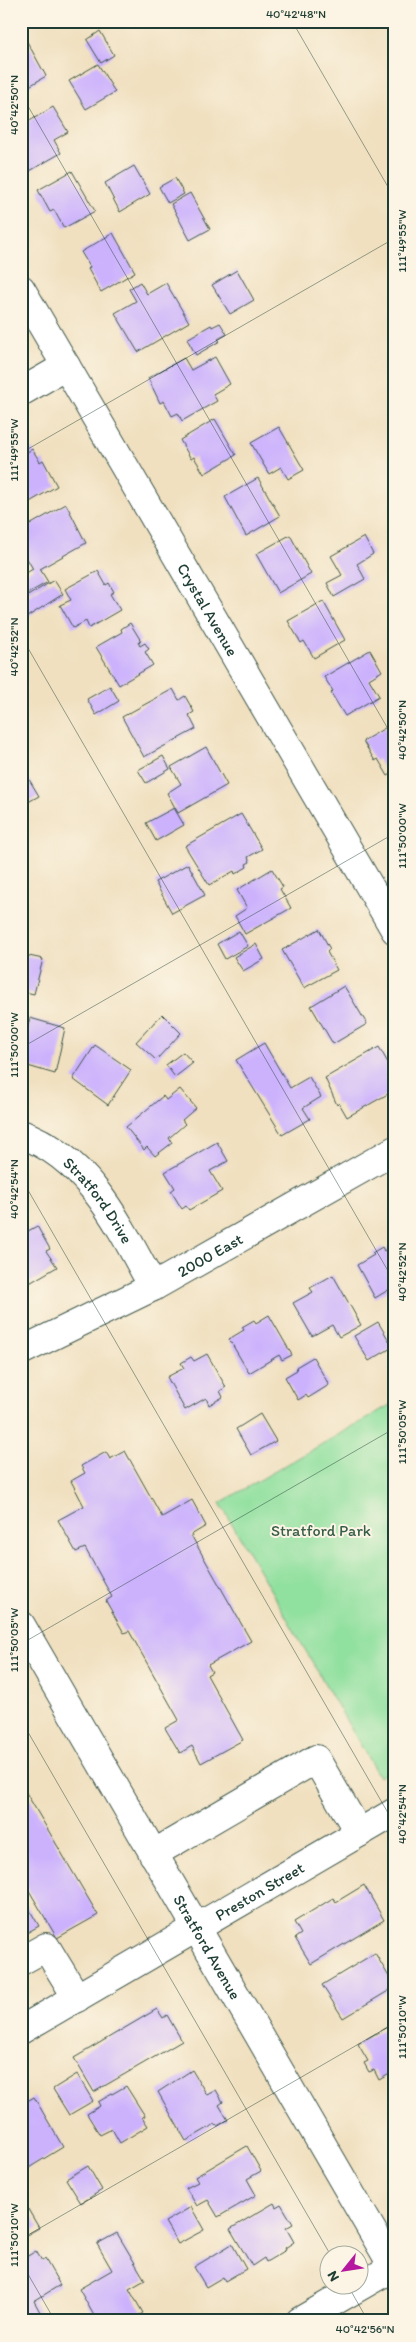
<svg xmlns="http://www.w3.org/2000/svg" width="416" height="2342" font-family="Itim,sans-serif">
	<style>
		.green { fill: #90e09f; stroke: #588e6a }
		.building { fill: #ccb2fd }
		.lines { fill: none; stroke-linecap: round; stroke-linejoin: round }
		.minor-casing { stroke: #3e5549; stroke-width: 30 }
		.minor { stroke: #fff; stroke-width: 28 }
		.ticks { fill: none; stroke: #1f3d34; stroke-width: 1; stroke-opacity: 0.45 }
		.labels { text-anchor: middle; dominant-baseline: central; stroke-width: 4; stroke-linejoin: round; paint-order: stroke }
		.street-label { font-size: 16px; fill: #1f3d34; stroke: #fcf5e5 }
		.park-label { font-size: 16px; fill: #365e49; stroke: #fcf5e5 }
		.neatline { fill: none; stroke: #1f3d34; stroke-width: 2 }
		.ticks-label { font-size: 12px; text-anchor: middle; fill: #1f3d34 }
	</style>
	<rect width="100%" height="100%" fill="#fcf5e5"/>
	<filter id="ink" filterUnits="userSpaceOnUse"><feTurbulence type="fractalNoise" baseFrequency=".02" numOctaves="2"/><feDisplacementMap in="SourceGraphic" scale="10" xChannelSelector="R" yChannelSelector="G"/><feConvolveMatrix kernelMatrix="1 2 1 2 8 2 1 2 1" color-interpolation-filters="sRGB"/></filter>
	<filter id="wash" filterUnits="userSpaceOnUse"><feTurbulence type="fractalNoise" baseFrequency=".0096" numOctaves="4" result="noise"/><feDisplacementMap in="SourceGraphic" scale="20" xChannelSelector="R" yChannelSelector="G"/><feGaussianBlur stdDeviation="1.12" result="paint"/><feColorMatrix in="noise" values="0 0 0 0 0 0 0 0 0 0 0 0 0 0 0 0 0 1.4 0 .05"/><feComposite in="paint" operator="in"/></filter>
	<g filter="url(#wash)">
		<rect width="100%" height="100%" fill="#f0e0c0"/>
		<!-- green -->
		<polygon class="green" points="395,1402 395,1768 379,1777 220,1503"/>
		<g id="blocks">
			<!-- building -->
			<g class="building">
				<polygon points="100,31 114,55 101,63 87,40"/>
				<polygon points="25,38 46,76 21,91 21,40"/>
				<polygon points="98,64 115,92 86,109 69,81"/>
				<polygon points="53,107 68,132 54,140 61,153 28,172 21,160 21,126"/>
				<polygon points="134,166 150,194 120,212 105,183"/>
				<polygon points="72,171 95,211 64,228 54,210 50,212 38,190"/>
				<polygon points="175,178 184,194 168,203 159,187"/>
				<polygon points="190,193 210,229 190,240 171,204"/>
				<polygon points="113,233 135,272 101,292 88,269 90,267 81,252"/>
				<polygon points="237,270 254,300 230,314 212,285"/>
				<polygon points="140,282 147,294 166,283 189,322 138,352 115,313 136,301 129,289"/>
				<polygon points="220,323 227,334 218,339 220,341 196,355 187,339 211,325 212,327"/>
				<polygon points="215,357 230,384 213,394 217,401 182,421 178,413 172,416 164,401 160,403 148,378 184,358 191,370"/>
				<polygon points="215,419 236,455 204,474 194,457 191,459 180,440"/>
				<polygon points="279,427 304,470 288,479 281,467 269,474 251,443"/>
				<polygon points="32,449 40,462 43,460 57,486 21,507 21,456"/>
				<polygon points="258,478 280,516 246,536 225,497"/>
				<polygon points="66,504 86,543 40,569 48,582 23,596 21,576 33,569 21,548 21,530"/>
				<polygon points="290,535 311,574 278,593 256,554"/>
				<polygon points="364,537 373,554 357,564 365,579 334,597 327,583 342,575 331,556"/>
				<polygon points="98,571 106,585 109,583 114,592 110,594 120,610 89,628 86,621 73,628 60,605 71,600 65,589"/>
				<polygon points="54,580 63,594 27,617 21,608 21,600"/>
				<polygon points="323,601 345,640 314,658 304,641 301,643 288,621"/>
				<polygon points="130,623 141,641 138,642 140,646 145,643 149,649 145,652 153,665 119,685 96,647 122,632 121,629"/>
				<polygon points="370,650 382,671 369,679 379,696 345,716 331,693 333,691 324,677"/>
				<polygon points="110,686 119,701 96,715 87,699"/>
				<polygon points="173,689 179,700 185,696 194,712 189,715 196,729 144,757 122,717"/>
				<polygon points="395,722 395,772 388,776 378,759 375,761 363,741"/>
				<polygon points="206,747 227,785 178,813 167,793 181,784 171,767"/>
				<polygon points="163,756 170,769 146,783 138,770"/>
				<polygon points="21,766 39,796 21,806"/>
				<polygon points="174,808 184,825 156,841 146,823"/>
				<polygon points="241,814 262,849 248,857 250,862 246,864 247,867 235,874 234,871 209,885 185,846"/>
				<polygon points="188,864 205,895 172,913 155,882"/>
				<polygon points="272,869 283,887 280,889 291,908 245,934 235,916 247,908 237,890"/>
				<polygon points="319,929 330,949 327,952 337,970 304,988 282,950"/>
				<polygon points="239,931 248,946 225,959 217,944"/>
				<polygon points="256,944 264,959 243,971 234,957"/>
				<polygon points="24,955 43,959 34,994 21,991 21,968"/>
				<polygon points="344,986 367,1024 333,1044 311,1006"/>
				<polygon points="162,1014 181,1033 156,1060 136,1042"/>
				<polygon points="30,1018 65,1028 55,1074 21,1064 21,1050"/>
				<polygon points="264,1043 290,1088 309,1077 321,1097 303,1108 310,1119 282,1135 236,1060"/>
				<polygon points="95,1045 131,1070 108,1105 73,1079"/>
				<polygon points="379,1047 395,1075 395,1090 347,1117 339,1103 337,1105 325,1078"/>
				<polygon points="183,1052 193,1063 175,1077 166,1065"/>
				<polygon points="180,1089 196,1108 182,1120 185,1124 169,1138 172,1143 155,1156 147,1147 144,1150 126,1127 163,1096 166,1100"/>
				<polygon points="217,1142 228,1161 210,1171 222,1191 189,1210 186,1206 182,1209 171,1191 175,1188 165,1172"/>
				<polygon points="37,1226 50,1249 46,1251 57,1267 21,1288 21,1235"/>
				<polygon points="395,1244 395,1286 375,1298 357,1265 374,1255 372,1253 382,1247 384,1251"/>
				<polygon points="333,1275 361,1325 339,1337 332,1325 312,1336 293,1303 313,1292 310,1288"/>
				<polygon points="269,1315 292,1355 282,1360 279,1355 249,1373 229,1339 244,1330 242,1327 254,1320 256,1323"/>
				<polygon points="378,1322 393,1347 369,1361 354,1336"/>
				<polygon points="207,1354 226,1387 220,1391 223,1397 209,1405 206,1398 185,1410 167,1377 184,1368 181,1363 191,1357 194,1361"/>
				<polygon points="313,1357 329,1385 308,1398 306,1395 298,1400 285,1377 297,1370 296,1367"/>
				<polygon points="260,1414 276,1441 251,1455 236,1429"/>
				<polygon points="125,1451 162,1517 192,1500 206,1526 191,1535 251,1641 208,1665 212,1672 207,1675 243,1740 201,1763 192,1746 180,1753 165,1728 179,1720 129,1631 124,1633 106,1601 112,1597 85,1548 76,1552 58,1520 84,1506 71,1481 85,1473 81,1466 106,1452 110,1459"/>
				<polygon points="21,1784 98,1915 57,1938 21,1877"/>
				<polygon points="364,1885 384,1920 311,1964 295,1938 301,1934 294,1922 333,1898 336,1902"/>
				<polygon points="395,1891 395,1907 388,1895"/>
				<polygon points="21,1895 39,1926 21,1936"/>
				<polygon points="375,1953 395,1987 343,2018 322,1985"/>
				<polygon points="157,2009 163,2018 167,2015 182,2041 94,2092 74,2058"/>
				<polygon points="387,2027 395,2040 395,2071 379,2080 374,2070 369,2072 364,2063 368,2061 358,2044"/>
				<polygon points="192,2070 207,2095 216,2090 223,2102 219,2105 228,2120 217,2126 215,2124 186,2141 158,2092"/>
				<polygon points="77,2074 93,2101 69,2115 53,2089"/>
				<polygon points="126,2086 145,2116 142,2117 148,2126 120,2143 112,2129 100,2135 87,2114 100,2106 98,2102"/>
				<polygon points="34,2097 63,2147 27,2169 21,2159 21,2105"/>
				<polygon points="247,2146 261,2171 247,2179 256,2195 218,2217 208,2200 197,2206 186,2188 198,2182 195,2177"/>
				<polygon points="88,2166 102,2190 81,2203 66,2179"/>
				<polygon points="274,2203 276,2207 281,2204 293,2224 286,2228 294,2242 285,2248 286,2250 266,2262 264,2258 252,2266 230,2229"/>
				<polygon points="25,2204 39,2228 21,2238 21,2206"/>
				<polygon points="191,2207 204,2230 178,2244 165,2222"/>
				<polygon points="117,2233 145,2280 129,2289 143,2313 130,2321 97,2321 79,2289 112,2270 97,2244"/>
				<polygon points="232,2244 246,2269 225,2281 223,2277 206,2287 194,2267"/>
				<polygon points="36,2251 42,2261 45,2259 60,2285 34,2301 45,2321 21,2321 21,2260"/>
			</g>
		</g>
	</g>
	<g filter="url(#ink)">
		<use href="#blocks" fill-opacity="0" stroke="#3e5549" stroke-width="1"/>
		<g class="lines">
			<defs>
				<g id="minor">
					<path id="s1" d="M21 289 395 930"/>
					<polyline points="21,392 66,366"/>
					<path id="s2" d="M21 1134C89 1158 121 1228 153 1287"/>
					<path id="s3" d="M21 1351 153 1287 395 1150"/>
					<path id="s4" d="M21 1625 395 2270"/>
					<polyline points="153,1854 316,1759 359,1833"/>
					<polyline points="21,1961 46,1947 77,1998"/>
					<path id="s5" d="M21 2030 395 1812"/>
					<polyline points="300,2321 395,2266"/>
				</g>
			</defs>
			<!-- minor casing -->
			<use href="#minor" class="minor-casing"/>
			<!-- minor -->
			<use href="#minor" class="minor"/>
		</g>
	</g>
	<!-- ticks -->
	<path class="ticks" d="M292 21 395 199M21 94 395 741M21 453 395 238M21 636 395 1283M21 1048 395 833M21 1178 395 1825M21 1644 395 1428M21 1720 330 2254M21 2239 395 2023M21 2262 55 2321M347 2284 368 2321"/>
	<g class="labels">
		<!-- street labels -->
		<g class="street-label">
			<text stroke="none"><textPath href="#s1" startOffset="371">Crystal Avenue</textPath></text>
			<text stroke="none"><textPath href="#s2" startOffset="104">Stratford Drive</textPath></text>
			<text stroke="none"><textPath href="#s3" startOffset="212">2000 East</textPath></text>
			<text stroke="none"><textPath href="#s5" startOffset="276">Preston Street</textPath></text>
			<text stroke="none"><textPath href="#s4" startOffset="372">Stratford Avenue</textPath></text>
		</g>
		<!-- park labels -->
		<g class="park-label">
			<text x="321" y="1530">Stratford Park</text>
		</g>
	</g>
	<!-- margin -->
	<rect width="416" height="2342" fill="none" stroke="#fcf5e5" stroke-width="55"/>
	<!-- north arrow -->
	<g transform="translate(344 2270) rotate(240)"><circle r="24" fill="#fcf5e5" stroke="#a4ab9e"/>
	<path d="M0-4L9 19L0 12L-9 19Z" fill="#b5179e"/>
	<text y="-8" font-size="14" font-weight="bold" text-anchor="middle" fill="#1f3d34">N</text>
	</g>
	<rect x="28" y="28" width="360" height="2286" class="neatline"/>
	<g class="ticks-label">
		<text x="296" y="18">40°42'48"N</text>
		<text transform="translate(14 105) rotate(-90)" y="4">40°42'50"N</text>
		<text transform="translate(402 241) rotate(-90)" y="4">111°49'55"W</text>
		<text transform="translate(14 450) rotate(-90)" y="4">111°49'55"W</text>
		<text transform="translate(14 647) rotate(-90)" y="4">40°42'52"N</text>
		<text transform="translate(402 730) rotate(-90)" y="4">40°42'50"N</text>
		<text transform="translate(402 836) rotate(-90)" y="4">111°50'00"W</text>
		<text transform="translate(14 1045) rotate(-90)" y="4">111°50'00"W</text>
		<text transform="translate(14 1189) rotate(-90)" y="4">40°42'54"N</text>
		<text transform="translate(402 1272) rotate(-90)" y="4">40°42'52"N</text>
		<text transform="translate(402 1432) rotate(-90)" y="4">111°50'05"W</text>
		<text transform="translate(14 1640) rotate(-90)" y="4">111°50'05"W</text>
		<text transform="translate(402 1814) rotate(-90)" y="4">40°42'54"N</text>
		<text transform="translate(402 2027) rotate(-90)" y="4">111°50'10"W</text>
		<text transform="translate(14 2235) rotate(-90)" y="4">111°50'10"W</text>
		<text x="365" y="2333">40°42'56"N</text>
	</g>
</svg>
